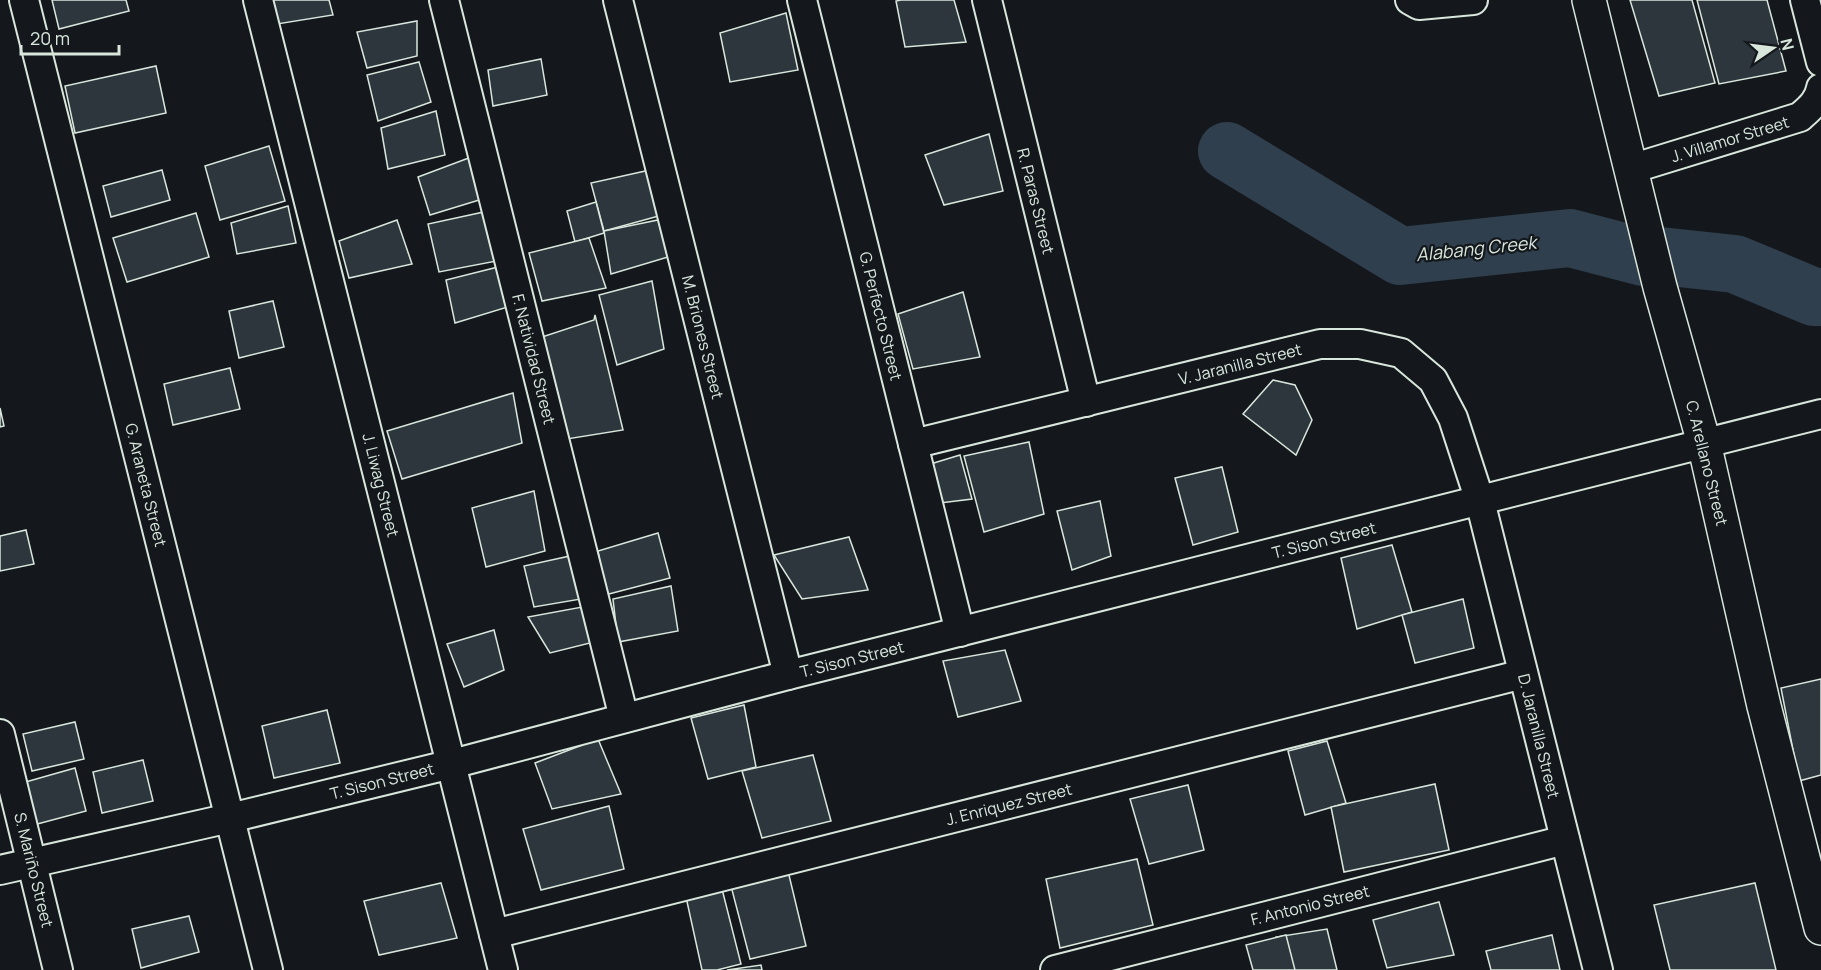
<svg xmlns="http://www.w3.org/2000/svg" width="1821" height="970" font-family="Manrope,sans-serif">
	<style>
		.lines { fill: none; stroke-linecap: round; stroke-linejoin: round }
		.river { stroke: #2f3f4d; stroke-width: 58 }
		.building { fill: #2c363c; stroke: #d8e6dc; stroke-width: 1.5 }
		.minor-casing { stroke: #d8e6dc; stroke-width: 32 }
		.tertiary-casing { stroke: #d8e6dc; stroke-width: 36 }
		.minor { stroke: #14181c; stroke-width: 28 }
		.tertiary { stroke: #14181c; stroke-width: 33 }
		.labels { text-anchor: middle; dominant-baseline: central; stroke-width: 4.5; stroke-linejoin: round; paint-order: stroke }
		.street-label { font-size: 16px; fill: #d8e6dc; stroke: #14181c }
		.water-label { font-size: 18px; font-style: italic; fill: #d8e6dc; stroke: #14181c }
	</style>
	<rect width="100%" height="100%" fill="#14181c"/>
	<g class="lines">
		<!-- river -->
		<g class="river">
			<polyline points="1227,151 1400,256 1570,238 1643,257"/>
			<polyline points="1660,256 1735,264 1814,297 1821,297"/>
		</g>
	</g>
	<!-- building -->
	<g class="building">
		<polygon points="52,0 126,0 129,11 59,29"/>
		<polygon points="264,0 329,0 333,15 271,25"/>
		<polygon points="901,0 954,0 966,42 905,47 896,1"/>
		<polygon points="1630,0 1692,0 1715,83 1659,96"/>
		<polygon points="1697,0 1767,0 1786,71 1719,84"/>
		<polygon points="786,13 798,70 730,82 720,33"/>
		<polygon points="417,21 417,56 367,68 357,32"/>
		<polygon points="541,59 547,95 493,106 488,70"/>
		<polygon points="419,62 431,102 378,121 367,75"/>
		<polygon points="156,66 166,113 75,133 65,86"/>
		<polygon points="436,111 445,155 388,169 381,128"/>
		<polygon points="989,134 1003,191 944,205 925,155"/>
		<polygon points="269,146 285,201 220,220 205,166"/>
		<polygon points="474,156 489,197 430,215 418,177"/>
		<polygon points="659,168 666,214 604,231 591,183"/>
		<polygon points="162,170 170,200 111,217 103,186"/>
		<polygon points="596,202 604,233 575,242 567,211"/>
		<polygon points="288,206 296,243 237,254 231,223"/>
		<polygon points="493,210 502,260 439,272 428,224"/>
		<polygon points="196,213 209,257 127,282 113,238"/>
		<polygon points="397,220 412,264 349,278 339,241"/>
		<polygon points="658,220 668,257 611,274 604,231"/>
		<polygon points="589,238 606,288 542,301 529,253"/>
		<polygon points="506,265 514,305 455,323 446,280"/>
		<polygon points="652,281 664,349 617,365 599,295"/>
		<polygon points="963,292 980,357 913,369 898,314"/>
		<polygon points="273,301 284,347 239,358 229,311"/>
		<polygon points="595,315 623,430 567,439 539,338 594,320"/>
		<polygon points="230,368 240,409 173,425 164,384"/>
		<polygon points="1273,380 1295,385 1312,420 1296,455 1243,414"/>
		<polygon points="513,393 522,443 402,479 387,431"/>
		<polygon points="0,408 4,426 0,427"/>
		<polygon points="1029,442 1044,514 984,532 964,456"/>
		<polygon points="960,455 972,499 940,503 924,466"/>
		<polygon points="1222,467 1238,532 1193,545 1175,478"/>
		<polygon points="534,491 545,551 486,567 472,508"/>
		<polygon points="1100,501 1111,556 1072,570 1057,511"/>
		<polygon points="26,530 34,564 0,571 0,536"/>
		<polygon points="658,533 670,578 605,595 598,551"/>
		<polygon points="849,537 868,590 802,599 774,555"/>
		<polygon points="1392,545 1412,612 1357,629 1341,558"/>
		<polygon points="579,554 587,598 534,607 524,566"/>
		<polygon points="671,586 678,631 618,642 613,599"/>
		<polygon points="1463,599 1474,648 1415,663 1402,615"/>
		<polygon points="593,605 602,640 550,653 528,617"/>
		<polygon points="494,630 504,670 464,687 447,644"/>
		<polygon points="1005,650 1021,701 958,717 943,661"/>
		<polygon points="1821,679 1821,775 1799,781 1781,688"/>
		<polygon points="744,705 756,767 708,779 691,718"/>
		<polygon points="327,710 340,763 274,778 262,726"/>
		<polygon points="75,722 84,759 32,771 23,734"/>
		<polygon points="598,739 621,794 552,809 535,763"/>
		<polygon points="1327,741 1346,803 1305,815 1288,751"/>
		<polygon points="813,755 831,821 762,838 742,771"/>
		<polygon points="143,760 153,801 102,813 93,772"/>
		<polygon points="75,768 86,811 26,827 15,785"/>
		<polygon points="1435,784 1449,850 1344,872 1331,807"/>
		<polygon points="1188,785 1204,850 1149,864 1130,799"/>
		<polygon points="609,806 624,869 541,890 523,829"/>
		<polygon points="1137,859 1153,925 1060,948 1046,879"/>
		<polygon points="788,871 806,946 750,959 731,886"/>
		<polygon points="441,883 457,938 379,955 364,901"/>
		<polygon points="1755,883 1776,970 1670,970 1654,905"/>
		<polygon points="722,889 741,964 717,970 702,970 686,897"/>
		<polygon points="1439,902 1454,955 1387,968 1373,920"/>
		<polygon points="189,916 199,952 141,968 132,929"/>
		<polygon points="1327,929 1337,970 1285,970 1276,937"/>
		<polygon points="1286,935 1295,970 1253,970 1246,945"/>
		<polygon points="1552,935 1560,970 1491,970 1486,951"/>
		<polygon points="761,965 762,970 727,970"/>
	</g>
	<g class="lines">
		<defs>
			<g id="minor">
				<polyline points="24,0 268,970"/>
				<polyline points="258,0 503,970"/>
				<polyline points="444,0 624,718"/>
				<polyline points="618,0 788,675"/>
				<polyline points="802,0 960,632"/>
				<polyline points="987,0 1086,402"/>
				<polyline points="1410,0 1419,5 1473,0"/>
				<polyline points="1805,0 1821,62"/>
				<path d="M1631 169 1800 117C1809 109 1819 101 1821 88"/>
				<polyline points="913,444 1320,344 1360,344 1401,353 1433,380 1453,418 1480,501 1598,970"/>
				<polyline points="0,734 58,970"/>
				<polyline points="0,870 230,818 452,764 788,675 1821,414"/>
				<polyline points="494,934 1523,674"/>
				<polyline points="1055,970 1565,840"/>
			</g>
			<polyline id="tertiary" points="1589,0 1660,287 1704,443 1764,706 1821,928"/>
		</defs>
		<!-- minor casing -->
		<use href="#minor" class="minor-casing"/>
		<!-- tertiary casing -->
		<use href="#tertiary" class="tertiary-casing"/>
		<!-- minor -->
		<use href="#minor" class="minor"/>
		<!-- tertiary -->
		<use href="#tertiary" class="tertiary"/>
	</g>
	<g class="labels">
		<!-- street labels -->
		<g class="street-label">
			<text transform="translate(1730 139) rotate(-17)">J. Villamor Street</text>
			<text transform="translate(1036 201) rotate(76)">R. Paras Street</text>
			<text transform="translate(881 316) rotate(76)">G. Perfecto Street</text>
			<text transform="translate(703 337) rotate(76)">M. Briones Street</text>
			<text transform="translate(534 359) rotate(76)">F. Natividad Street</text>
			<text transform="translate(1240 364) rotate(-14)">V. Jaranilla Street</text>
			<text transform="translate(1707 463) rotate(76)">C. Arellano Street</text>
			<text transform="translate(146 485) rotate(76)">G. Araneta Street</text>
			<text transform="translate(381 485) rotate(76)">J. Liwag Street</text>
			<text transform="translate(1324 540) rotate(-14)">T. Sison Street</text>
			<text transform="translate(852 659) rotate(-14)">T. Sison Street</text>
			<text transform="translate(1539 736) rotate(76)">D. Jaranilla Street</text>
			<text transform="translate(382 781) rotate(-14)">T. Sison Street</text>
			<text transform="translate(1009 804) rotate(-14)">J. Enriquez Street</text>
			<text transform="translate(34 870) rotate(76)">S. Mariño Street</text>
			<text transform="translate(1310 905) rotate(-14)">F. Antonio Street</text>
		</g>
		<!-- water labels -->
		<g class="water-label">
			<text transform="translate(1476 248) rotate(-6)">Alabang Creek</text>
		</g>
	</g>
	<!-- north arrow -->
	<g transform="translate(1773 48) rotate(76)" stroke="#14181c" stroke-width="4.5" paint-order="stroke">
	<path d="M0-4.5L10 22L0 15L-10 22Z" fill="#d8e6dc"/>
	<text y="-9" font-size="16" font-weight="bold" text-anchor="middle" fill="#d8e6dc">N</text>
	</g>
	<!-- scale -->
	<path d="M21 45v9h98v-9" fill="none" stroke="#d8e6dc" stroke-width="3"/>
	<text x="30" y="45" font-size="18" fill="#d8e6dc" stroke="#14181c" stroke-width="4.5" paint-order="stroke">20 m</text>
</svg>
